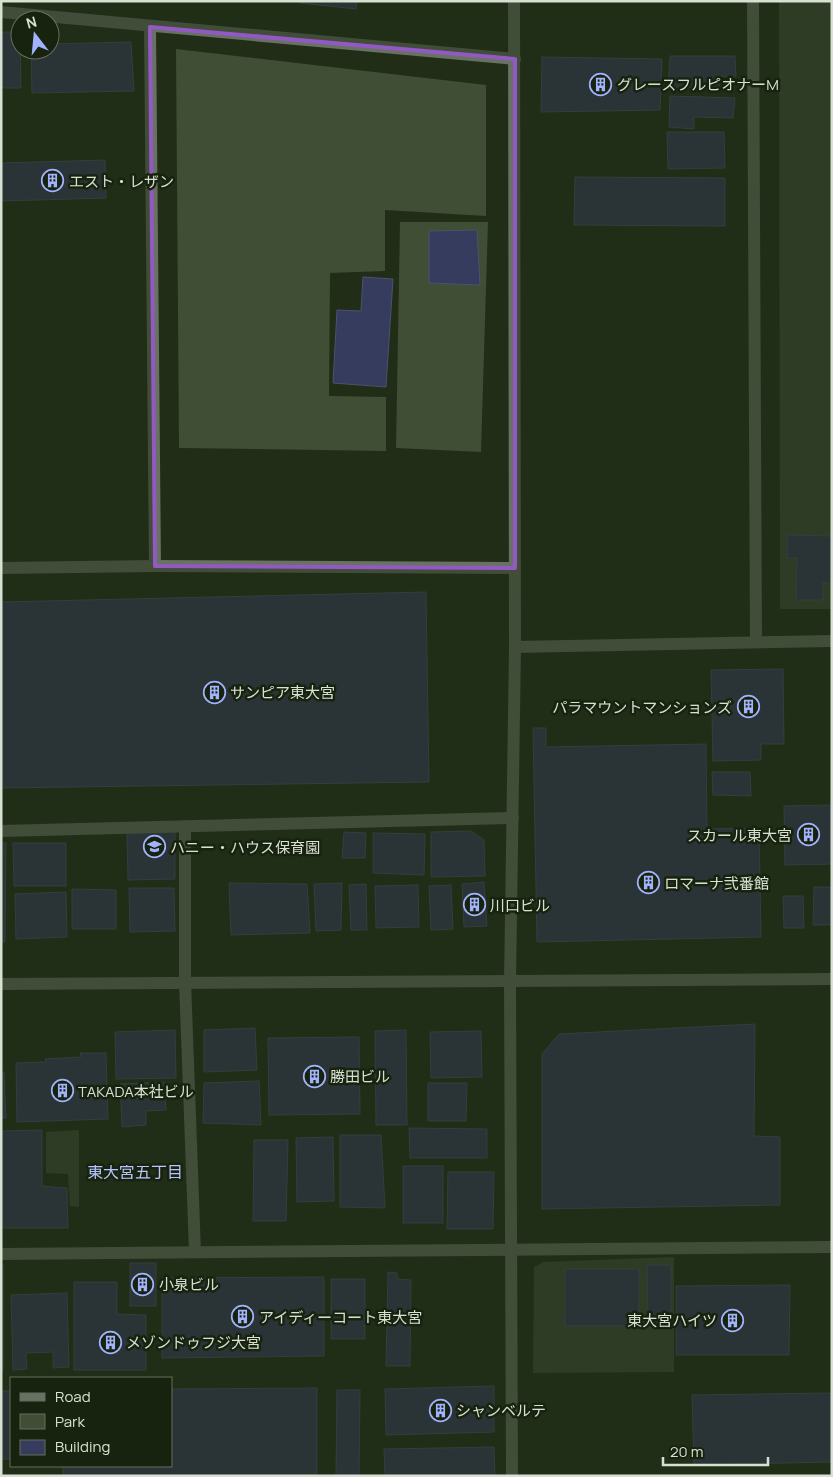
<svg xmlns="http://www.w3.org/2000/svg" width="833" height="1477" font-family="Manrope,'Noto Sans JP',sans-serif">
	<style>
		.green { fill: #404e36 }
		.building { fill: #353c5d; stroke: #4c526b }
		.lines { fill: none; stroke-linecap: round; stroke-linejoin: round }
		.minor { stroke: #687162; stroke-width: 12 }
		.marked { fill: none; stroke: #9259c4; stroke-width: 4; stroke-linejoin: round }
		.labels { text-anchor: middle; dominant-baseline: central; stroke-width: 5; stroke-linejoin: round; paint-order: stroke }
		.poi-label { font-size: 15px; fill: #d8e0d2; stroke: #17230e; text-anchor: start }
		.neighbourhood-label { font-size: 16px; fill: #b7c4fc; stroke: #17230e }
	</style>
	<rect width="100%" height="100%" fill="#212d17"/>
	<!-- green -->
	<g class="green">
		<polygon points="779,1 832,1 832,609 780,609"/>
		<polygon points="176,49 486,85 486,216 385,210 385,271 330,273 329,396 386,397 386,451 179,448"/>
		<polygon points="400,222 488,222 481,452 396,448"/>
		<polygon points="79,1130 79,1207 70,1206 68,1174 46,1173 46,1132"/>
		<polygon points="674,1257 674,1372 533,1373 534,1267 544,1262"/>
	</g>
	<!-- building -->
	<g class="building">
		<polygon points="300,1 357,1 356,9 300,3"/>
		<polygon points="1,32 20,32 21,88 1,88"/>
		<polygon points="131,42 134,91 32,93 31,50 50,50 50,44"/>
		<polygon points="670,56 735,56 736,77 720,76 719,88 668,87"/>
		<polygon points="542,57 662,59 660,110 541,112"/>
		<polygon points="670,96 735,98 733,118 694,117 694,129 669,127"/>
		<polygon points="667,132 724,132 725,168 668,169"/>
		<polygon points="105,160 106,198 1,201 1,163"/>
		<polygon points="575,177 725,178 725,226 574,225"/>
		<polygon points="477,230 480,285 429,283 429,231"/>
		<polygon points="363,277 393,279 386,387 333,383 337,310 361,311"/>
		<polygon points="787,535 832,536 832,583 823,583 823,600 796,600 797,558 787,558"/>
		<polygon points="426,592 429,782 1,788 1,602"/>
		<polygon points="783,669 784,744 761,744 761,760 713,761 711,670"/>
		<polygon points="533,728 546,728 546,747 706,744 707,829 759,828 761,937 537,942"/>
		<polygon points="712,772 750,772 751,796 713,795"/>
		<polygon points="832,805 832,864 785,865 784,806"/>
		<polygon points="471,831 484,840 485,876 431,877 431,832"/>
		<polygon points="175,832 175,879 128,880 127,833"/>
		<polygon points="344,832 366,833 365,858 342,858"/>
		<polygon points="373,833 425,834 424,875 373,873"/>
		<polygon points="1,843 6,843 5,942 1,942"/>
		<polygon points="13,843 66,843 66,886 14,886"/>
		<polygon points="484,882 487,926 464,927 462,884"/>
		<polygon points="229,883 307,884 310,933 231,935"/>
		<polygon points="342,883 341,930 316,931 314,884"/>
		<polygon points="366,884 367,930 351,930 349,885"/>
		<polygon points="418,885 419,927 376,928 375,886"/>
		<polygon points="451,885 453,929 431,930 429,886"/>
		<polygon points="814,887 832,887 832,925 813,925"/>
		<polygon points="129,888 174,888 175,931 130,932"/>
		<polygon points="72,889 116,890 116,929 72,929"/>
		<polygon points="66,892 67,937 16,939 15,894"/>
		<polygon points="783,896 803,896 804,928 784,928"/>
		<polygon points="755,1024 754,1136 780,1137 780,1205 542,1209 542,1054 559,1034"/>
		<polygon points="255,1028 257,1070 204,1072 204,1030"/>
		<polygon points="175,1030 176,1078 116,1079 115,1032"/>
		<polygon points="406,1030 407,1125 376,1125 375,1031"/>
		<polygon points="481,1031 482,1077 431,1078 430,1032"/>
		<polygon points="359,1037 360,1114 269,1115 268,1038"/>
		<polygon points="80,1053 106,1053 108,1119 17,1122 16,1063 46,1062 45,1059 81,1057"/>
		<polygon points="1,1072 4,1072 6,1118 1,1118"/>
		<polygon points="259,1081 261,1125 203,1123 204,1083"/>
		<polygon points="164,1082 166,1110 146,1111 146,1125 122,1127 120,1084"/>
		<polygon points="428,1083 467,1083 466,1121 428,1121"/>
		<polygon points="409,1128 487,1129 487,1158 410,1158"/>
		<polygon points="42,1130 42,1186 67,1188 68,1228 1,1228 1,1131"/>
		<polygon points="340,1135 381,1135 385,1208 340,1207"/>
		<polygon points="333,1137 334,1201 297,1202 296,1138"/>
		<polygon points="254,1140 288,1140 286,1221 253,1221"/>
		<rect x="403" y="1166" width="40" height="57"/>
		<polygon points="448,1172 494,1172 493,1229 447,1229"/>
		<rect x="130" y="1263" width="26" height="43"/>
		<rect x="1" y="1265" width="2" height="105"/>
		<polygon points="647,1265 671,1265 671,1323 648,1323"/>
		<rect x="565" y="1269" width="74" height="57"/>
		<polygon points="388,1272 397,1273 397,1279 411,1280 410,1366 386,1366"/>
		<polygon points="324,1277 324,1356 162,1358 162,1278"/>
		<rect x="331" y="1279" width="34" height="60"/>
		<polygon points="74,1282 117,1282 117,1314 146,1315 146,1370 74,1370"/>
		<polygon points="790,1285 789,1355 676,1355 676,1286"/>
		<polygon points="67,1293 69,1367 53,1368 53,1352 26,1353 27,1369 13,1370 11,1295"/>
		<polygon points="494,1386 494,1432 386,1435 385,1389"/>
		<polygon points="317,1388 317,1476 63,1476 63,1466 171,1466 171,1389"/>
		<polygon points="337,1390 360,1390 359,1476 336,1476"/>
		<rect x="1" y="1391" width="10" height="68"/>
		<polygon points="832,1393 832,1462 694,1465 692,1395"/>
		<polygon points="494,1447 495,1476 385,1476 384,1449"/>
	</g>
	<g class="lines">
		<!-- minor -->
		<g class="minor">
			<polyline points="753,1 756,642"/>
			<polyline points="1,12 515,59"/>
			<polyline points="150,27 155,566"/>
			<polyline points="1,568 155,566 515,568"/>
			<polyline points="515,647 832,641"/>
			<polyline points="185,826 185,981 195,1252"/>
			<polyline points="1,831 513,818"/>
			<polyline points="1,984 832,979"/>
			<polyline points="1,1254 832,1247"/>
			<polyline points="512,1476 510,982 515,647 514,1"/>
		</g>
	</g>
	<!-- marked area -->
	<path d="M0 0H833V1477H0ZM150 27 515 59V568L155 566Z" fill="#212d17" fill-opacity=".55" fill-rule="evenodd"/>
	<path class="marked" d="M150 27 515 59V568L155 566Z"/>
	<!-- icons -->
	<defs>
		<symbol id="building-ring" viewBox="-11 -11 22 22"><circle r="9.5" fill="#17230e" stroke="#a2b2fd" stroke-width="1.5"/><path d="M-4-6H4V6H1V3H-1V6H-4ZM-2.5-4.3h1.7v1.8h-1.7ZM.8-4.3h1.7v1.8H.8ZM-2.5-1h1.7V.8h-1.7ZM.8-1h1.7V.8H.8Z" fill="#a2b2fd"/></symbol>
		<symbol id="school-ring" viewBox="-11 -11 22 22"><circle r="9.5" fill="#17230e" stroke="#a2b2fd" stroke-width="1.5"/><path d="M0-5L7-2L0 1L-7-2ZM-4 1L0 2.5L4 1V4Q0 6-4 4Z" fill="#a2b2fd"/></symbol>
	</defs>
	<g fill-rule="evenodd">
		<use href="#building-ring" x="588" y="72" width="25" height="25"/>
		<use href="#building-ring" x="40" y="168" width="25" height="25"/>
		<use href="#building-ring" x="202" y="680" width="25" height="25"/>
		<use href="#building-ring" x="736" y="694" width="25" height="25"/>
		<use href="#building-ring" x="796" y="822" width="25" height="25"/>
		<use href="#school-ring" x="142" y="834" width="25" height="25"/>
		<use href="#building-ring" x="636" y="870" width="25" height="25"/>
		<use href="#building-ring" x="462" y="892" width="25" height="25"/>
		<use href="#building-ring" x="302" y="1064" width="25" height="25"/>
		<use href="#building-ring" x="50" y="1078" width="25" height="25"/>
		<use href="#building-ring" x="130" y="1272" width="25" height="25"/>
		<use href="#building-ring" x="230" y="1304" width="25" height="25"/>
		<use href="#building-ring" x="720" y="1308" width="25" height="25"/>
		<use href="#building-ring" x="98" y="1330" width="25" height="25"/>
		<use href="#building-ring" x="428" y="1398" width="25" height="25"/>
	</g>
	<g class="labels">
		<!-- poi labels -->
		<g class="poi-label">
			<text x="617" y="84">グレースフルピオナーM</text>
			<text x="69" y="181">エスト・レザン</text>
			<text x="230" y="692">サンピア東大宮</text>
			<text x="732" y="707" text-anchor="end">パラマウントマンションズ</text>
			<text x="792" y="835" text-anchor="end">スカール東大宮</text>
			<text x="170" y="847">ハニー・ハウス保育園</text>
			<text x="664" y="883">ロマーナ弐番館</text>
			<text x="490" y="905">川口ビル</text>
			<text x="330" y="1076">勝田ビル</text>
			<text x="78" y="1091">TAKADA本社ビル</text>
			<text x="159" y="1284">小泉ビル</text>
			<text x="259" y="1317">アイディーコート東大宮</text>
			<text x="717" y="1320" text-anchor="end">東大宮ハイツ</text>
			<text x="126" y="1342">メゾンドゥフジ大宮</text>
			<text x="456" y="1410">シャンベルテ</text>
		</g>
		<!-- neighbourhood labels -->
		<g class="neighbourhood-label">
			<text x="135" y="1172">東大宮五丁目</text>
		</g>
	</g>
	<!-- border -->
	<rect width="833" height="1477" fill="none" stroke="#d8e0d2" stroke-width="5"/>
	<!-- legend -->
	<rect x="10" y="1377" width="162" height="90" fill="#17230e" stroke="#646f5c"/>
	<rect x="20" y="1393" width="25" height="8" fill="#687162" stroke="#646f5c"/>
	<text x="55" y="1402" font-size="15" fill="#d8e0d2">Road</text>
	<rect x="20" y="1414" width="25" height="15" fill="#404e36" stroke="#646f5c"/>
	<text x="55" y="1427" font-size="15" fill="#d8e0d2">Park</text>
	<rect x="20" y="1440" width="25" height="15" fill="#353c5d" stroke="#646f5c"/>
	<text x="55" y="1452" font-size="15" fill="#d8e0d2">Building</text>
	<!-- north arrow -->
	<g transform="translate(35 35) rotate(344)"><circle r="24" fill="#17230e" stroke="#646f5c"/>
	<path d="M0-4L9 19L0 12L-9 19Z" fill="#a2b2fd"/>
	<text y="-8" font-size="14" font-weight="bold" text-anchor="middle" fill="#d8e0d2">N</text>
	</g>
	<!-- scale -->
	<path d="M663 1457v8h105v-8" fill="none" stroke="#d8e0d2" stroke-width="2.5"/>
	<text x="670" y="1457" font-size="15" fill="#d8e0d2" stroke="#17230e" stroke-width="4" paint-order="stroke">20 m</text>
</svg>
